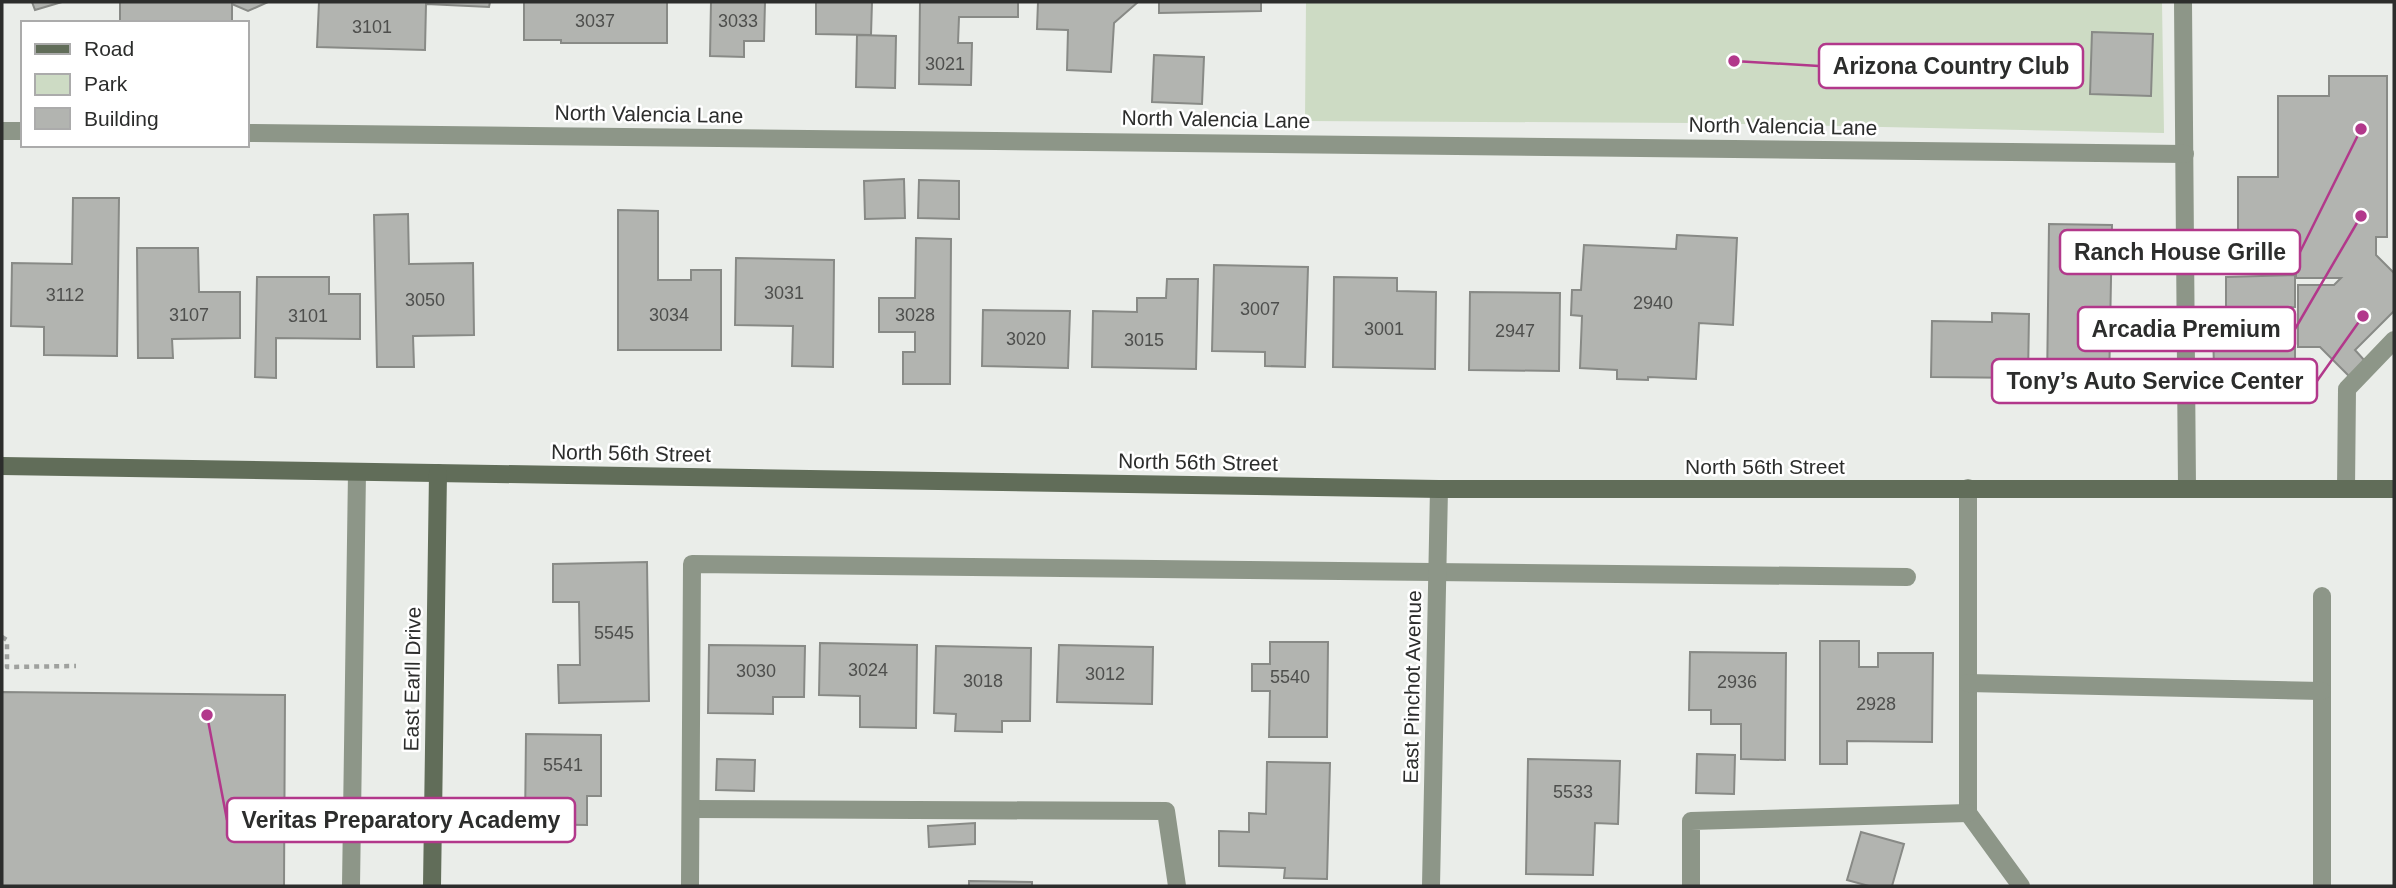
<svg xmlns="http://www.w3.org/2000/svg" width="2396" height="888" font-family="Arial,sans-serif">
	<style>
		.green { fill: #cddbc4 }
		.building { fill: #b2b4b0; stroke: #888a86; stroke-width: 2 }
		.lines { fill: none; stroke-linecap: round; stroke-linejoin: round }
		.path { stroke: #9fa19e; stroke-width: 4.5; stroke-dasharray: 5 5; stroke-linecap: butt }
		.lane { stroke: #8d9688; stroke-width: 18 }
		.street { stroke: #8d9688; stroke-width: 18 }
		.secondary { stroke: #616d59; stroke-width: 18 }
		.labels { text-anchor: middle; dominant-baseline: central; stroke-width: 5; stroke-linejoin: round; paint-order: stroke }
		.number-label { font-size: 18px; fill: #4e4f4d }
		.street-label { font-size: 21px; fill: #2c2d2c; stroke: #fff }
		.leader { fill: none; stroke: #b2388b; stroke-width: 2.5 }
		.callout-dot { fill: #b2388b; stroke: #fff; stroke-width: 2.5 }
		.callout { fill: #fff; stroke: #b2388b; stroke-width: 2.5 }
		.callout-label { font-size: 23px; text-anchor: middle; font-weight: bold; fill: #2c2d2c }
	</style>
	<rect width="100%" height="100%" fill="#eaede9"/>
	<!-- green -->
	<polygon class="green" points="1306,2 2162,2 2164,133 1695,123 1305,121"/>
	<!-- building -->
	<g class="building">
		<polygon points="32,2 62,2 35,10"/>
		<polygon points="120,2 268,2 248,11 232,4 232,23 120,22"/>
		<polygon points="319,2 490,2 489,7 426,4 425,50 317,47"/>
		<polygon points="524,2 667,2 667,43 561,43 561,40 524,40"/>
		<polygon points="711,2 765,2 764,41 744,41 744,57 710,56"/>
		<polygon points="816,2 872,2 871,35 816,34"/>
		<polygon points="920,2 1018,2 1018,17 959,17 958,43 972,43 971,85 919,84"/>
		<polygon points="1038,2 1138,2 1114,23 1111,72 1067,70 1068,30 1037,29"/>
		<polygon points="1159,2 1261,2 1261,11 1159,13"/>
		<polygon points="2092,32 2153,34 2151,96 2090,94"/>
		<polygon points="857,35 896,36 895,88 856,87"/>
		<polygon points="1154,55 1204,57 1202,104 1152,102"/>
		<polygon points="2329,76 2387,76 2387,237 2376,237 2376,255 2394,273 2394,311 2355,350 2365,361 2349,376 2320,347 2298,347 2298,285 2334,285 2341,278 2296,278 2296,239 2238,239 2238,177 2278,177 2278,96 2329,96"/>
		<polygon points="904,179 905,218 865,219 864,181"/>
		<polygon points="919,180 959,181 959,219 918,218"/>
		<polygon points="73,198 119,198 117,356 44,355 44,327 11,326 12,263 72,264"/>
		<polygon points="618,210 658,211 658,280 691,280 691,270 721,270 721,350 618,350"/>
		<polygon points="408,214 409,264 473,263 474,335 413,336 414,367 377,367 374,215"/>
		<polygon points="2049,224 2112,225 2109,387 2047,387"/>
		<polygon points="1677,235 1737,238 1733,325 1699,323 1696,379 1648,377 1648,380 1617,379 1617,370 1580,368 1582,316 1571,315 1572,290 1581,290 1584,245 1676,249"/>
		<polygon points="916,238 951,239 950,384 903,384 903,352 915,352 915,332 879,332 879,298 915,298"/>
		<polygon points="137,248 198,248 199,292 240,292 240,338 172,339 173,358 138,358"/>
		<polygon points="736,258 834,260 833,367 792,366 793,326 735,325"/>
		<polygon points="1214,265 1308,267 1305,367 1265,366 1265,352 1212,351"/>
		<polygon points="2295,275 2295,307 2226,308 2226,277"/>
		<polygon points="257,277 329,277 329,294 360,294 360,339 276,338 276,378 255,377"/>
		<polygon points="1334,277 1397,278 1397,291 1436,292 1435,369 1333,367"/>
		<polygon points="1167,279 1198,279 1196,369 1092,367 1093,311 1137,312 1137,298 1166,298"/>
		<polygon points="1470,292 1560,293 1559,371 1469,370"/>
		<polygon points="983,310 1070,311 1068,368 982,366"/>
		<polygon points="1992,313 2029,314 2028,378 1931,377 1932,321 1992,322"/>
		<polygon points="2295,334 2295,365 2214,366 2213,335"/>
		<polygon points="647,562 649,701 559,703 558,665 580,665 579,602 553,602 553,564"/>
		<polygon points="1820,641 1859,641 1859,667 1878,667 1878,653 1933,653 1932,742 1847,741 1847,764 1820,764"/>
		<polygon points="1270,642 1328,642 1327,737 1269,737 1270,691 1252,691 1252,664 1270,664"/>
		<polygon points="820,643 917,645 916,728 860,727 860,696 819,695"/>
		<polygon points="709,645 805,646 804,697 773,697 773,714 708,713"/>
		<polygon points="1059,645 1153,647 1152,704 1057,702"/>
		<polygon points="936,646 1031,648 1030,721 1002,721 1002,732 955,731 956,714 934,713"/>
		<polygon points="1690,652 1786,653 1785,760 1741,759 1741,724 1711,724 1711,710 1689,710"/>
		<polygon points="2,692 285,695 284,886 2,886"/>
		<polygon points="526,734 601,735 601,796 587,796 587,825 525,824"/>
		<polygon points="1697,754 1735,755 1734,794 1696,793"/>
		<polygon points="717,759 755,760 754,791 716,790"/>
		<polygon points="1528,759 1620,761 1618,824 1595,823 1593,875 1526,874"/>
		<polygon points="1267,762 1330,763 1327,879 1284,878 1285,868 1219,866 1219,831 1249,832 1249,813 1266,814"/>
		<polygon points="975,823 975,844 929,847 928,826"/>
		<polygon points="1861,832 1904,844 1892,886 1869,886 1847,880"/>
		<polygon points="969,881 1032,882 1032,886 969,886"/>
	</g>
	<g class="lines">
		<!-- path -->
		<polyline class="path" points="2,637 7,640 7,667 76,666"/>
		<!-- lane -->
		<g class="lane">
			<polyline points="1968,488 1968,813 2021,886"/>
			<polyline points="2346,489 2347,389 2394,340"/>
			<polyline points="691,809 1166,811 1177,886"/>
			<polyline points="351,886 357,472"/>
			<polyline points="690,886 692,564 1907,577"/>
			<polyline points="1691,886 1691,821 1968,813"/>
		</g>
		<!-- street -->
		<g class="street">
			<polyline points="2183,2 2187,488"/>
			<polyline points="2,131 23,131"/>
			<polyline points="247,133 2185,154"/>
			<polyline points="2322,596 2322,886"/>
			<polyline points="1968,683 2322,691"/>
			<polyline points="1431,886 1439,489"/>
		</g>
		<!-- secondary -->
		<g class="secondary">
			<polyline points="2,466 1439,489 2394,489"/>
			<polyline points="432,886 438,473"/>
		</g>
	</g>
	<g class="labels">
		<!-- number labels -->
		<g class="number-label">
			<text x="595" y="21">3037</text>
			<text x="738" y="21">3033</text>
			<text x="372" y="27">3101</text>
			<text x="945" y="64">3021</text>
			<text x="784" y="293">3031</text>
			<text x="65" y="295">3112</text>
			<text x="425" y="300">3050</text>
			<text x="1653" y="303">2940</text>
			<text x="1260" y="309">3007</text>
			<text x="189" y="315">3107</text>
			<text x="669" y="315">3034</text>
			<text x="915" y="315">3028</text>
			<text x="308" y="316">3101</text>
			<text x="1384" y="329">3001</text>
			<text x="1515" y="331">2947</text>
			<text x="1026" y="339">3020</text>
			<text x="1144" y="340">3015</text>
			<text x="614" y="633">5545</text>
			<text x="868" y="670">3024</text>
			<text x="756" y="671">3030</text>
			<text x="1105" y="674">3012</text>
			<text x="1290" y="677">5540</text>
			<text x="983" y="681">3018</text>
			<text x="1737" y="682">2936</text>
			<text x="1876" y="704">2928</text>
			<text x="563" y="765">5541</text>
			<text x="1573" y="792">5533</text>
		</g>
		<!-- street labels -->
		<g class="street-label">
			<text transform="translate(649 114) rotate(1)">North Valencia Lane</text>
			<text transform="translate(1216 119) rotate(1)">North Valencia Lane</text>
			<text transform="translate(1783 126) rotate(1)">North Valencia Lane</text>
			<text transform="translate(631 453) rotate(1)">North 56th Street</text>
			<text transform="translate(1198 462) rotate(1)">North 56th Street</text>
			<text x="1765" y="466">North 56th Street</text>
			<text transform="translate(412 679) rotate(-89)">East Earll Drive</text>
			<text transform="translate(1412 687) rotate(-89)">East Pinchot Avenue</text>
		</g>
	</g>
	<!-- callouts -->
	<path class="leader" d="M1734 61L1819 66M2361 129L2300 252M2361 216L2295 329M2363 316L2317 381M207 715L227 820"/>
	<g class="callout-dot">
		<circle cx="1734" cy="61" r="7"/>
		<circle cx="2361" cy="129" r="7"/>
		<circle cx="2361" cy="216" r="7"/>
		<circle cx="2363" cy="316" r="7"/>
		<circle cx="207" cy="715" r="7"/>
	</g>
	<g class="callout">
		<rect x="1819" y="44" width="264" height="44" rx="7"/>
		<rect x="2060" y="230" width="240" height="44" rx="7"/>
		<rect x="2078" y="307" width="217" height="44" rx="7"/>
		<rect x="1992" y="359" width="325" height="44" rx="7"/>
		<rect x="227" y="798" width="348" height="44" rx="7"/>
	</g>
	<g class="callout-label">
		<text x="1951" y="74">Arizona Country Club</text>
		<text x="2180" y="260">Ranch House Grille</text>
		<text x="2186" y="337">Arcadia Premium</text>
		<text x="2155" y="389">Tony’s Auto Service Center</text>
		<text x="401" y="828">Veritas Preparatory Academy</text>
	</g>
	<!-- border -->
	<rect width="2396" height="888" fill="none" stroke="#2c2d2c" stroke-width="7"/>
	<!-- legend -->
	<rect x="21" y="21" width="228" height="126" fill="#ffffff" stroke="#ababab" stroke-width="2"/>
	<rect x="35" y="44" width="35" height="10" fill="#616d59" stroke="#ababab" stroke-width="2"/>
	<text x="84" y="56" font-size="21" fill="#2c2d2c">Road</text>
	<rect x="35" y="74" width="35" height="21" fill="#cddbc4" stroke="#ababab" stroke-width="2"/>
	<text x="84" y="91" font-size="21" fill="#2c2d2c">Park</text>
	<rect x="35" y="108" width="35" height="21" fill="#b2b4b0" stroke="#ababab" stroke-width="2"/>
	<text x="84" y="126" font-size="21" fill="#2c2d2c">Building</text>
</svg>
